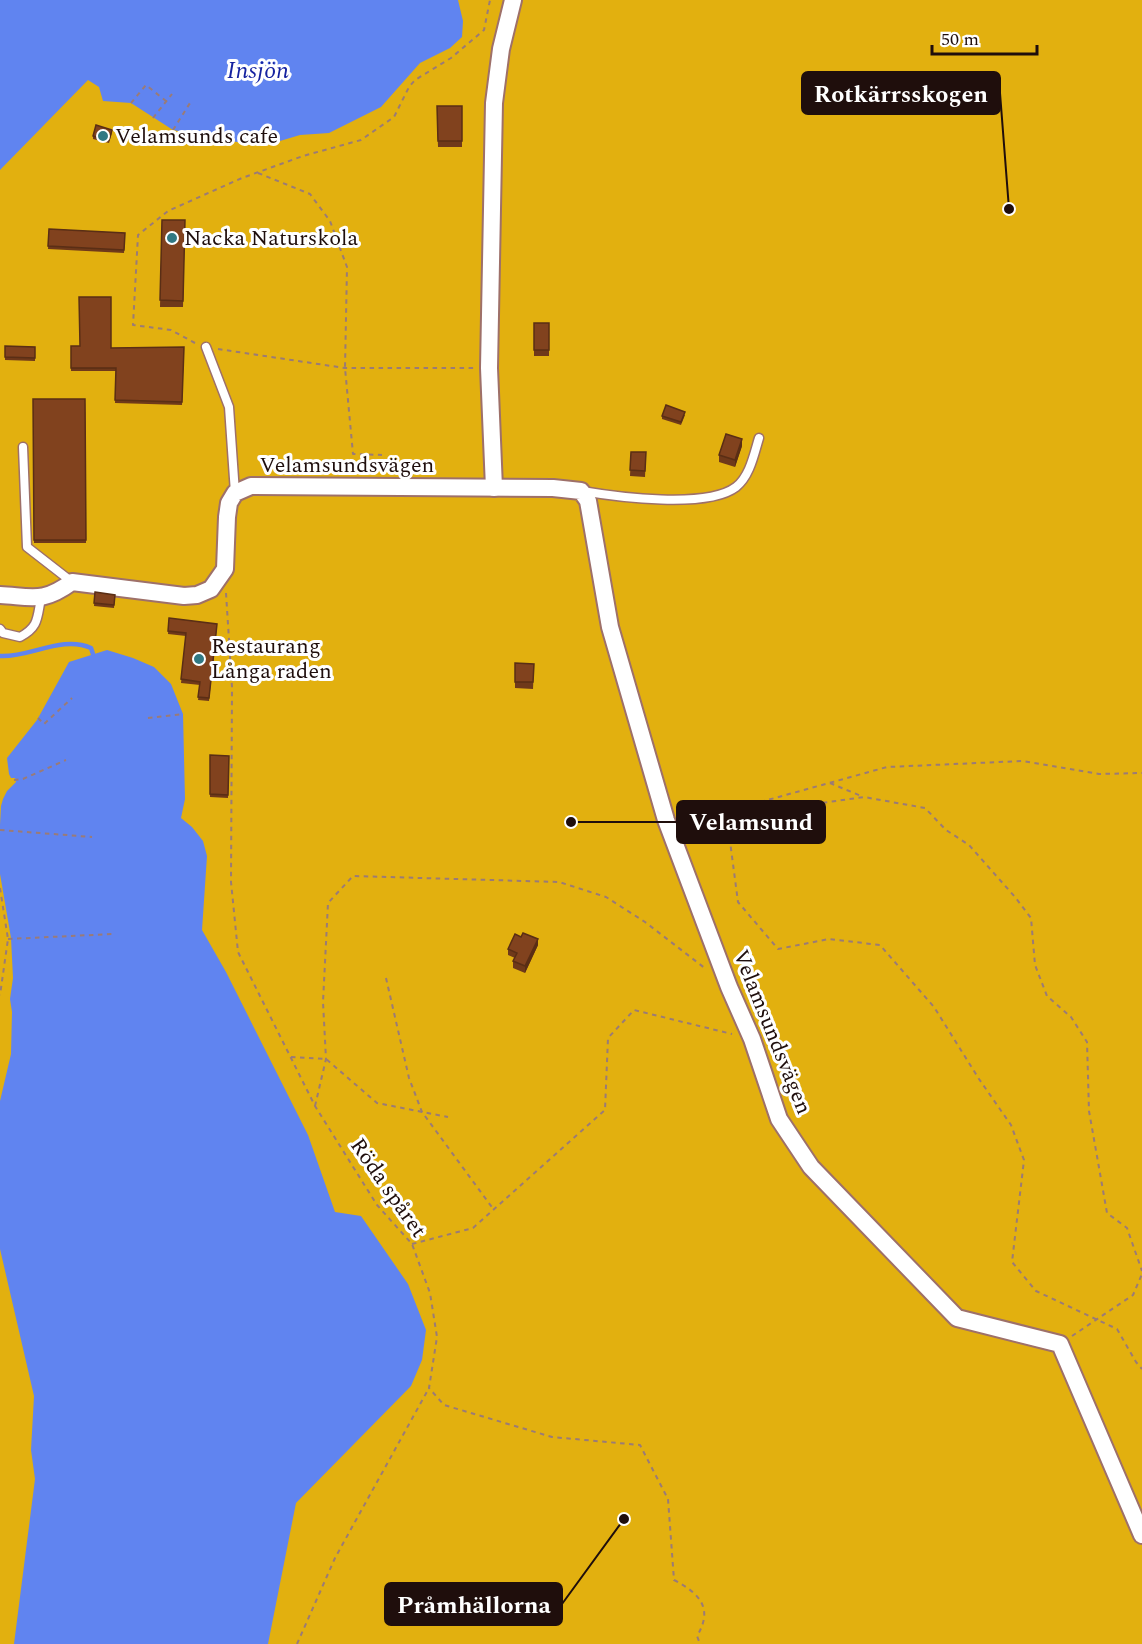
<svg xmlns="http://www.w3.org/2000/svg" width="1142" height="1644" font-family="Spectral,serif">
	<style>
		.green { fill: #e2b00f }
		.water { fill: #6084f0 }
		.lines { fill: none; stroke-linecap: round; stroke-linejoin: round }
		.stream { stroke: #6084f0; stroke-width: 4.5 }
		.lane-casing { stroke: #9e7069; stroke-width: 11 }
		.street-casing { stroke: #9e7069; stroke-width: 20 }
		.path { stroke: #9a7b77; stroke-width: 2; stroke-dasharray: 4.5 4.5; stroke-linecap: butt }
		.lane { stroke: #fff; stroke-width: 8 }
		.street { stroke: #fff; stroke-width: 16 }
		.wall { fill: #6f391a }
		.shaded-wall { fill: #5a2e15 }
		.building { fill: #81421e; stroke: #5a2e15; stroke-width: 1.5 }
		.poi-dot { fill: #317983; stroke: #fff; stroke-width: 2 }
		.labels { text-anchor: middle; dominant-baseline: central; stroke-width: 6; stroke-linejoin: round; paint-order: stroke }
		.poi-label { font-size: 22px; fill: #1f0e0c; stroke: #fff; text-anchor: start }
		.street-label { font-size: 22px; fill: #1f0e0c; stroke: #fff }
		.water-label { font-size: 24px; font-style: italic; fill: #1522a0; stroke: #fff }
		.leader { fill: none; stroke: #1f0e0c; stroke-width: 2 }
		.callout-dot { fill: #1f0e0c; stroke: #fff; stroke-width: 2 }
		.callout { fill: #1f0e0c; stroke: #1f0e0c; stroke-width: 2 }
		.callout-label { font-size: 24px; text-anchor: middle; font-weight: bold; fill: #fff }
	</style>
	<rect width="100%" height="100%" fill="#fed4ce"/>
	<!-- green -->
	<rect class="green" x="0" y="0" width="1142" height="1644"/>
	<!-- water -->
	<g class="water">
		<polygon points="0,0 458,0 463,21 462,37 450,48 420,63 381,107 329,133 300,135 270,144 237,142 173,130 131,103 103,101 99,87 88,80 0,170"/>
		<polygon points="107,650 133,658 154,667 171,684 183,714 185,799 181,818 192,827 203,841 207,856 202,930 226,972 308,1135 335,1212 361,1216 408,1284 426,1330 422,1360 411,1386 296,1503 268,1644 14,1644 35,1479 31,1450 34,1396 0,1249 0,1101 11,1054 12,1012 10,999 13,978 11,938 0,874 0,825 1,806 3,799 7,791 16,782 15,778 11,778 9,774 7,758 37,720 69,662"/>
	</g>
	<g class="lines">
		<!-- stream -->
		<path class="stream" d="M0 656C29 658 62 635 91 648L93 654"/>
		<defs>
			<g id="lane">
				<polyline points="206,347 229,407 235,493"/>
				<polyline points="23,447 27,547 72,582"/>
				<path d="M582 491C617 497 707 509 736 487 750 476 754 454 759 438"/>
				<path d="M0 629 3 633 20 637C39 627 37 618 41 598"/>
			</g>
			<g id="street">
				<polyline points="494,488 489,368 494,103 501,49 513,0"/>
				<path d="M0 595C34 597 43 603 72 582L184 596 197 595 211 589 225 569 227 517 229 503 235 493 251 486 553 488 581 491 588 501 610 627 666 820 729 987 752 1039 779 1119 811 1167 957 1318 1060 1344 1142 1535"/>
			</g>
		</defs>
		<!-- lane casing -->
		<use href="#lane" class="lane-casing"/>
		<!-- street casing -->
		<use href="#street" class="street-casing"/>
		<!-- path -->
		<g class="path">
			<polyline points="131,103 146,85 166,101"/>
			<polyline points="153,118 172,94"/>
			<polyline points="173,130 190,103"/>
			<polyline points="258,173 310,194 330,221 347,267 345,368 353,454 382,455"/>
			<polyline points="195,343 171,330 133,325 138,235 168,211 242,178 303,156 361,140 394,117 409,87 415,80 451,58 484,30 490,0"/>
			<polyline points="218,349 345,368 475,368"/>
			<path d="M226 593 232 687 231 882 238 952 315 1106 377 1205 412 1244 430 1293 437 1337 429 1388 444 1405 552 1437 640 1445 668 1499 674 1580C699 1593 714 1608 697 1636L700 1644"/>
			<polyline points="38,718 44,724 72,698"/>
			<polyline points="148,718 183,714"/>
			<polyline points="14,780 23,779 66,760"/>
			<polyline points="830,783 861,796"/>
			<polyline points="735,809 743,814 864,797 925,808 946,830 969,845 1015,897 1031,918 1035,965 1047,996 1071,1017 1087,1042 1089,1111 1107,1213 1127,1228 1142,1271"/>
			<polyline points="726,811 738,902 778,949 829,939 880,945 934,1007 979,1079 1011,1125 1024,1160 1012,1262 1036,1291 1117,1329 1136,1362 1142,1369"/>
			<polyline points="681,817 735,809 887,767 1022,761 1099,774 1142,773"/>
			<polyline points="0,830 92,837"/>
			<polyline points="0,888 8,939 0,995"/>
			<polyline points="8,939 113,934"/>
			<polyline points="386,978 409,1078 422,1112 494,1210"/>
			<polyline points="291,1057 326,1059 377,1103 448,1117"/>
			<polyline points="315,1106 326,1059 323,1002 328,903 353,876 559,882 606,897 645,922 706,969"/>
			<polyline points="412,1244 473,1228 605,1110 608,1038 634,1010 732,1034"/>
			<polyline points="1072,1336 1133,1295 1142,1274"/>
			<polyline points="297,1644 335,1558 429,1388"/>
		</g>
		<!-- lane -->
		<use href="#lane" class="lane"/>
		<!-- street -->
		<use href="#street" class="street"/>
	</g>
	<!-- wall -->
	<g class="wall">
		<polygon points="437,106 462,106 462,147 438,147"/>
		<polygon points="112,133 109,143 93,139 93,136"/>
		<polygon points="162,220 185,220 183,307 160,307"/>
		<polygon points="49,229 125,233 124,253 48,249"/>
		<rect x="534" y="323" width="15" height="33"/>
		<polygon points="5,346 35,347 35,361 5,360"/>
		<polygon points="71,346 111,348 184,347 182,405 115,403 116,371 71,371"/>
		<polygon points="33,399 85,399 86,543 34,543"/>
		<polygon points="685,415 681,425 662,419 662,416"/>
		<polygon points="742,446 735,467 719,462 719,455"/>
		<polygon points="631,452 646,452 645,477 630,476"/>
		<polygon points="95,592 115,595 114,608 94,606"/>
		<polygon points="169,618 217,627 209,701 198,700 200,685 181,683 186,636 168,634"/>
		<polygon points="515,663 534,664 533,689 515,688"/>
		<polygon points="210,755 229,756 228,798 210,797"/>
		<polygon points="538,945 525,973 513,968 513,961 515,958 508,955 508,949"/>
	</g>
	<!-- shaded-wall -->
	<g class="shaded-wall">
		<polygon points="742,439 742,446 735,467 735,460"/>
		<polygon points="538,939 538,945 525,973 525,966"/>
	</g>
	<!-- building -->
	<g class="building">
		<polygon points="437,106 462,106 462,141 438,141"/>
		<polygon points="96,125 112,130 109,140 93,136"/>
		<polygon points="162,220 185,220 183,301 160,300"/>
		<polygon points="49,229 125,233 124,250 48,246"/>
		<polygon points="79,297 111,297 111,348 184,347 182,402 115,400 116,368 71,368 71,346 80,346"/>
		<rect x="534" y="323" width="15" height="27"/>
		<polygon points="5,346 35,347 35,358 5,357"/>
		<polygon points="33,399 85,399 86,540 34,540"/>
		<polygon points="666,405 685,412 681,422 662,416"/>
		<polygon points="726,434 742,439 735,460 719,455"/>
		<polygon points="631,452 646,452 645,471 630,470"/>
		<polygon points="95,592 115,595 114,605 94,603"/>
		<polygon points="169,618 217,624 209,698 198,697 200,682 181,679 186,633 168,631"/>
		<polygon points="515,663 534,664 533,682 515,682"/>
		<polygon points="210,755 229,756 228,795 210,794"/>
		<polygon points="523,933 538,939 525,966 513,961 517,953 508,949 515,934 521,937"/>
	</g>
	<!-- markers -->
	<g class="poi-dot">
		<circle cx="103" cy="136" r="6"/>
		<circle cx="172" cy="238" r="6"/>
		<circle cx="199" cy="659" r="6"/>
	</g>
	<g class="labels">
		<!-- poi labels -->
		<g class="poi-label">
			<text x="115" y="136">Velamsunds cafe</text>
			<text x="184" y="238">Nacka Naturskola</text>
			<text x="211" y="646">Restaurang<tspan x="211" dy="25">Långa raden</tspan></text>
		</g>
		<!-- street labels -->
		<g class="street-label">
			<text x="347" y="465">Velamsundsvägen</text>
			<text transform="translate(772 1032) rotate(68)">Velamsundsvägen</text>
			<text transform="translate(388 1188) rotate(55)">Röda spåret</text>
		</g>
		<!-- water labels -->
		<g class="water-label">
			<text x="258" y="71">Insjön</text>
		</g>
	</g>
	<!-- callouts -->
	<path class="leader" d="M1009 209L1000 93M571 822L677 822M624 1519L562 1604"/>
	<g class="callout-dot">
		<circle cx="1009" cy="209" r="6"/>
		<circle cx="571" cy="822" r="6"/>
		<circle cx="624" cy="1519" r="6"/>
	</g>
	<g class="callout">
		<rect x="802" y="72" width="198" height="42" rx="6"/>
		<rect x="677" y="801" width="148" height="42" rx="6"/>
		<rect x="385" y="1583" width="177" height="42" rx="6"/>
	</g>
	<g class="callout-label">
		<text x="901" y="102">Rotkärrsskogen</text>
		<text x="751" y="830">Velamsund</text>
		<text x="474" y="1613">Pråmhällorna</text>
	</g>
	<!-- scale -->
	<path d="M932 45v9h105v-9" fill="none" stroke="#1f0e0c" stroke-width="3"/>
	<text x="941" y="45" font-size="18" fill="#1f0e0c" stroke="#ffffff" stroke-width="4.5" paint-order="stroke">50 m</text>
</svg>
